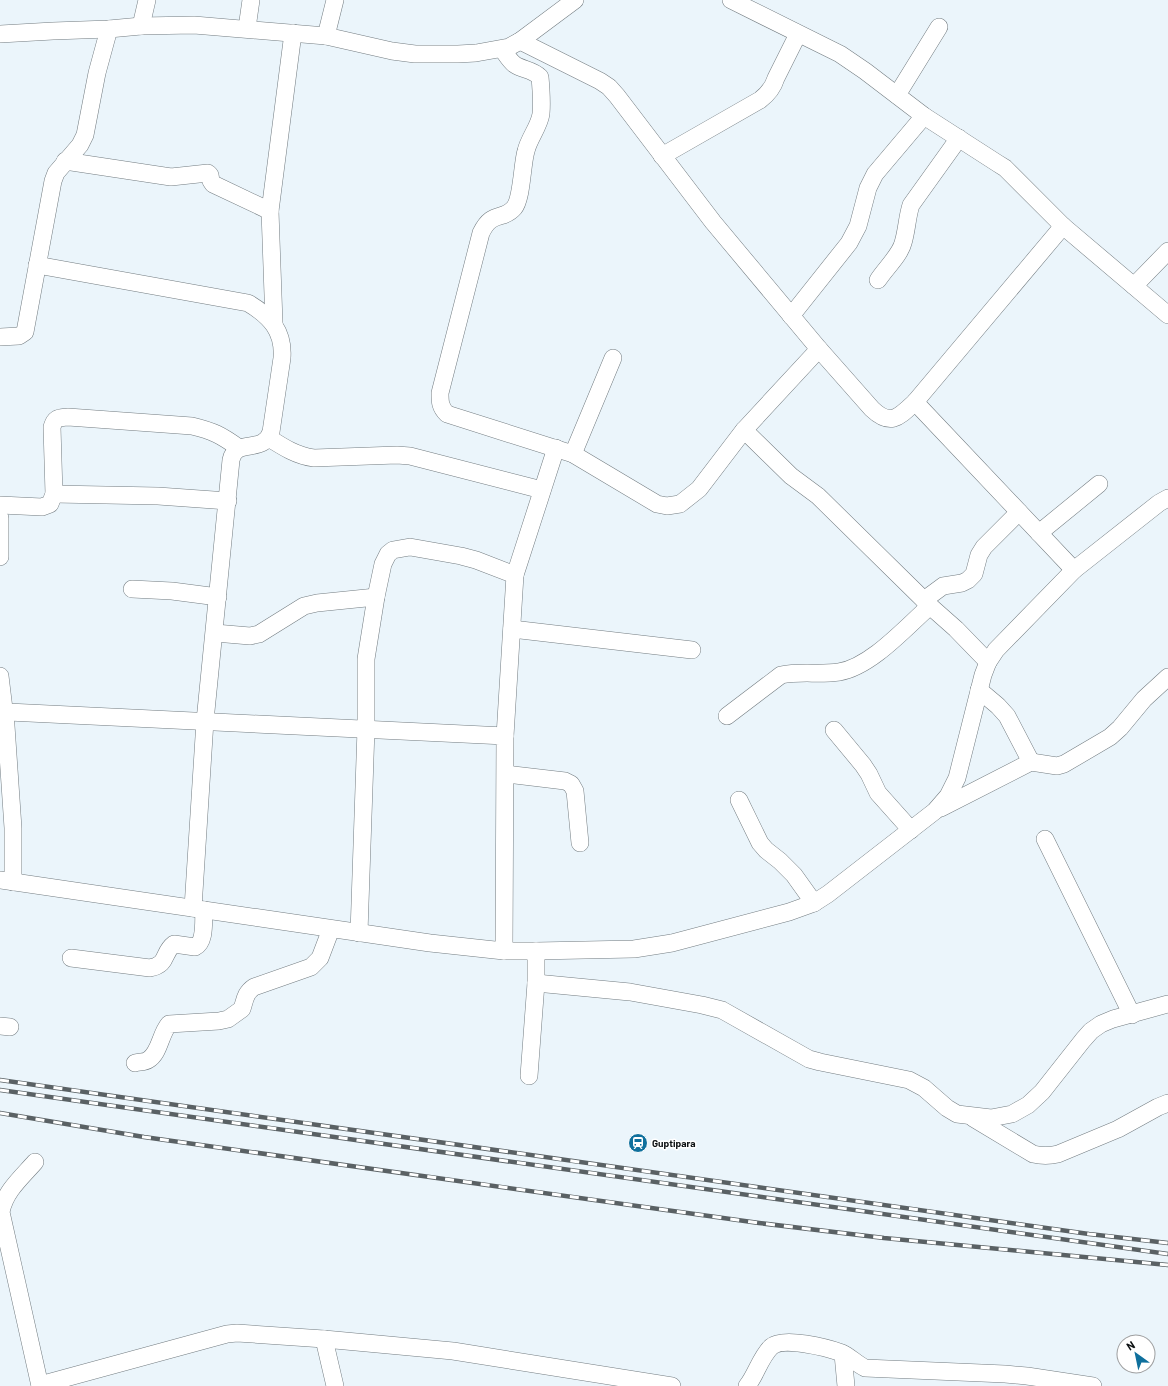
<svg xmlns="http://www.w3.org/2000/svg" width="1168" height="1386" font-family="Barlow,sans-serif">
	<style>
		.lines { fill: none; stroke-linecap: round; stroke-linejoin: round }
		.minor-casing { stroke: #737c81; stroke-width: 18 }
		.minor { stroke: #fff; stroke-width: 17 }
		.rail-casing { stroke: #5a6164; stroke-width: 4.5 }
		.rail { stroke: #fff; stroke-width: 3; stroke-dasharray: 9; stroke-linecap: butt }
		.labels { text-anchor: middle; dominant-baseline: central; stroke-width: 3; stroke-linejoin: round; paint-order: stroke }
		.poi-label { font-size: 10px; font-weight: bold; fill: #0c1012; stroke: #fff; text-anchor: start }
	</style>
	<rect width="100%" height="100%" fill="#ebf5fb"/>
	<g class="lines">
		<defs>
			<g id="minor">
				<polyline points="731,0 840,54 865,71 924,116 997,163 1005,168 1063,226 1168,315"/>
				<polyline points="141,26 147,0"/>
				<polyline points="247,28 251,0"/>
				<polyline points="0,34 53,31 109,29 141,26 194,25 326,36 392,51 415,54 458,54 476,53 509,47 520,41 575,0"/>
				<polyline points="326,36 335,0"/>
				<path d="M520 41 600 81 609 87 617 96 713 222 819 349 872 409C891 427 899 417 915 402L1063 226"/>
				<path d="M502 49C506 54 509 60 514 64 522 70 532 69 540 77 541 88 542 102 541 114 539 127 529 138 526 151 522 164 522 199 514 208 503 221 492 210 481 233L440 393C440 402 440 407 447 414L573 454 657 504 667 506 680 504 699 489 744 430 819 349"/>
				<polyline points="897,95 939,27"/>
				<path d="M662 156 760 100C768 94 773 88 776 78L798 34"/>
				<polyline points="65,161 171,177 208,173 210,175 211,181 213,184 270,211"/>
				<path d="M37 265 248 303C270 316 284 331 282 358L271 432C263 455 236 437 231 460L205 721 193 908"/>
				<path d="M878 280C885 269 900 255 903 243 907 230 907 217 911 205L959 138"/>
				<polyline points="1134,286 1168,251"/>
				<polyline points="791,316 849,243 858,226 868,188 875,174 924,116"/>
				<polyline points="274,323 270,211 293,33"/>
				<polyline points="0,337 19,336 25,332 53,181 56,173 80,145 85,135 97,73 109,29"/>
				<polyline points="915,402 1074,570"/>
				<polyline points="744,430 791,476 818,496 930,606 956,629 988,662"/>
				<path d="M269 438C283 447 297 456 314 458L397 455 410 456 542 490"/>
				<polyline points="573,454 613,358"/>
				<polyline points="54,494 158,496 228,501"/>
				<path d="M0 505 42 507 50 504 54 494 52 427C55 417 59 418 68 417L192 426C213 431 221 435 239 448"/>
				<polyline points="0,518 0,557"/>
				<polyline points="1039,533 1099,484"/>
				<polyline points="132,589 172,591 218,597"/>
				<polyline points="924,600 943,586 962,583 968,580 974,574 979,555 984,547 1019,512"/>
				<polyline points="512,629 692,650"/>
				<polyline points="215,633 250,636 259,634 304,606 317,603 376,597"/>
				<polyline points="0,676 4,709 5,711 8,712 505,736 504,951"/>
				<polyline points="979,690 998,706 1007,716 1031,762"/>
				<polyline points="5,711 13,828 13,882"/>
				<path d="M727 716 781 675C800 671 820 675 839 672 871 667 906 627 930 606"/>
				<polyline points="834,730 863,765 869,774 878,793 911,830"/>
				<polyline points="505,736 515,575 556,448"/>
				<polyline points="506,774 565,781 571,784 575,791 580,843"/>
				<polyline points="739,800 760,843 766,850 780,861 794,875 814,903"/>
				<polyline points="941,808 1031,762 1057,766 1064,764 1110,737 1120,728 1144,699 1168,677"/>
				<polyline points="1045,839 1132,1015"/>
				<polyline points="0,880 430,943 504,951 536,951 634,949 672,943 789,912 814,903 828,894 935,811 948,796 957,778 983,675 988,662 996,650 1074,570 1159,503 1168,498"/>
				<polyline points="359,933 366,729 366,659 376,597 383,564 388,554 393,550 410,547 461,556 476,560 515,575"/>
				<path d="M71 958 150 968C169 964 162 953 174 944L195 947C206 942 203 920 204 910"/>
				<polyline points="536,983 630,992 702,1005 722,1010 809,1059 820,1062 909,1080 924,1088 947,1108 957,1114 991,1118 1012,1114 1028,1105 1042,1092 1083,1040 1091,1031 1101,1024 1113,1019 1168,1004"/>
				<polyline points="0,1026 10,1027"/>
				<path d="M135 1063C139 1062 145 1062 148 1060 160 1053 160 1034 169 1024L219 1021 228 1019 242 1009C245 1000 245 993 254 987L311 967 320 958 331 929"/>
				<polyline points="529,1076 536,983 536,951"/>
				<path d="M973 1118 1033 1154C1042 1156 1049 1156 1058 1154L1118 1129 1158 1107 1168 1103"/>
				<path d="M35 1162C22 1177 5 1191 1 1212L40 1386"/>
				<polyline points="324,1339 335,1386"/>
				<polyline points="843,1354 846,1386"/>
				<polyline points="40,1385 227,1334 237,1333 324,1339 453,1351 672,1386"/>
				<path d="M747 1386C756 1375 760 1358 771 1347 783 1336 828 1348 842 1353 849 1356 857 1364 865 1368L1005 1374 1027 1376 1093 1386"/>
			</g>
		</defs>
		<!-- minor casing -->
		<use href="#minor" class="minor-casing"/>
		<!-- minor -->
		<use href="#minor" class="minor"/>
		<defs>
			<g id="rail">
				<polyline points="0,1080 1089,1234 1168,1243"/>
				<polyline points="0,1090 1168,1254"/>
				<polyline points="0,1113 144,1137 759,1223 884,1238 1168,1265"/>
			</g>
		</defs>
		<!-- rail casing -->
		<use href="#rail" class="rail-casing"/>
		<!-- rail -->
		<use href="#rail" class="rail"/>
	</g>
	<!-- icons -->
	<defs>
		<symbol id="station-disc" viewBox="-11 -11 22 22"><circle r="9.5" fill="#0f709d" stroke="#fff"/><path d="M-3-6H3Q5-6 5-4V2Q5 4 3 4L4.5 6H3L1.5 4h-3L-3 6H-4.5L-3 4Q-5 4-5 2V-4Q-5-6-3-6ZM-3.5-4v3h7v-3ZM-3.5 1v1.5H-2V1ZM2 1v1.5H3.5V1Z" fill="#fff"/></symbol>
	</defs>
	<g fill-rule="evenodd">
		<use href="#station-disc" x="627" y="1132" width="22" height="22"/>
	</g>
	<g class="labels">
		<!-- poi labels -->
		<g class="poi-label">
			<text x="652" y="1143">Guptipara</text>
		</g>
	</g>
	<!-- north arrow -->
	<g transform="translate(1136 1354) rotate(327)"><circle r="19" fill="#ffffff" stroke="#9e9fa0"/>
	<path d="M0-3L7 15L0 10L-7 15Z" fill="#0f709d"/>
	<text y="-6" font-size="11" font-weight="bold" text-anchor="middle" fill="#0c1012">N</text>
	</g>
</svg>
